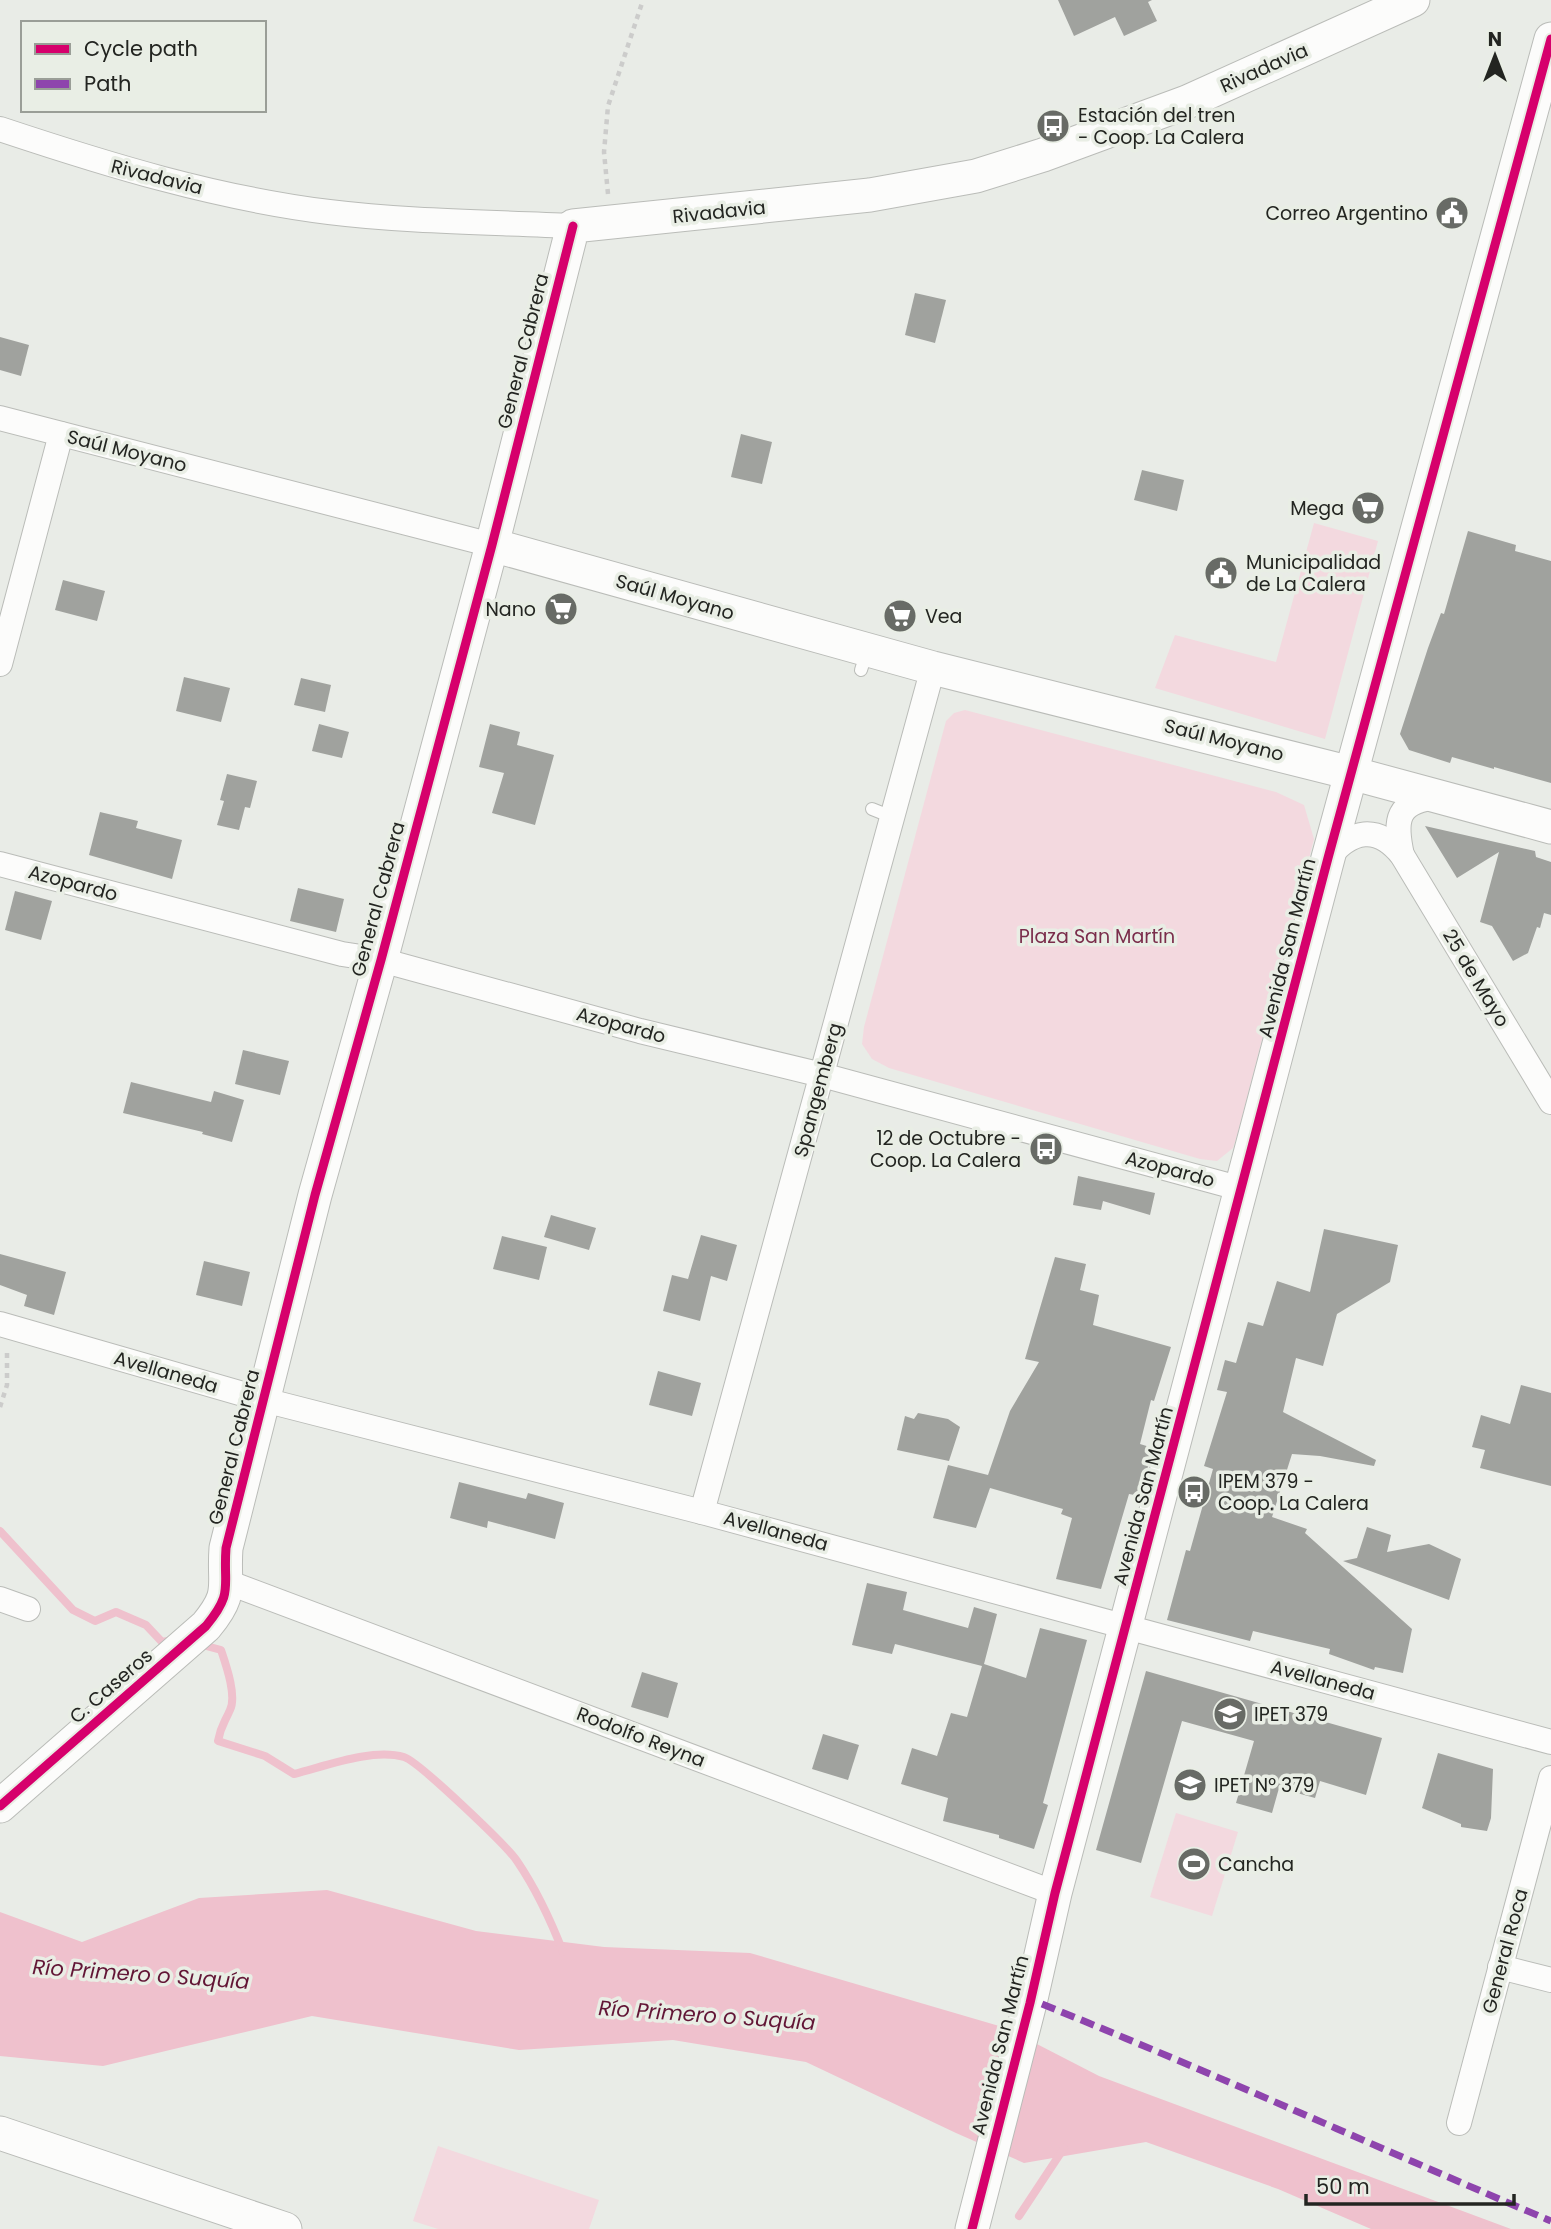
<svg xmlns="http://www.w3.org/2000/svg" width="1551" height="2229" font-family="Poppins,sans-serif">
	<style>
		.green { fill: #f3d9df }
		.water { fill: #efc1cd }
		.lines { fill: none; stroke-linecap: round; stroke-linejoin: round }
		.stream { stroke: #efc1cd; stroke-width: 8 }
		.building { fill: #a0a29e }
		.lane-casing { stroke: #babcb8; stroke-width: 14 }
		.street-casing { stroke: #babcb8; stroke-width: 26 }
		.secondary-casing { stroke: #babcb8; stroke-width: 35 }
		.path { stroke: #cccccb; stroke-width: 4.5; stroke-dasharray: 5 5; stroke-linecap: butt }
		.lane { stroke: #fcfcfb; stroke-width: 12 }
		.street { stroke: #fcfcfb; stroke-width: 24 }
		.secondary { stroke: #fcfcfb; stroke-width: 33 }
		.quiet { stroke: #8e44ad; stroke-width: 7; stroke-dasharray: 14 7; stroke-linecap: butt }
		.cycleway-casing { stroke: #e9eee5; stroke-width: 13 }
		.cycleway { stroke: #d6006c; stroke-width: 9 }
		.labels { text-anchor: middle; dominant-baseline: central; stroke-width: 7; stroke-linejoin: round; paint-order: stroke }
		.street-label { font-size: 19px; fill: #232521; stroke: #e9eee5 }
		.poi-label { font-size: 19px; fill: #232521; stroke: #e9eee5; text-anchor: start }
		.park-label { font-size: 19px; fill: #7a2d4b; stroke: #e9eee5 }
		.water-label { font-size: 21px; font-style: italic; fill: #621636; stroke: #e9eee5 }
	</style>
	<rect width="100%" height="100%" fill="#e9ece7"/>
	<!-- green -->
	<g class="green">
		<polygon points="1314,523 1378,541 1325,739 1155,688 1175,635 1276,662"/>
		<polygon points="965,710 1276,792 1304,805 1314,839 1238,1132 1233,1148 1217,1161 1200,1159 889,1068 872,1059 862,1044 864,1027 946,721 954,713"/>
		<polygon points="1176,1813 1238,1832 1212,1916 1150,1897"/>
		<polygon points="438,2146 599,2200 589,2229 438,2229 413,2221"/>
	</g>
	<!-- water -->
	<polygon class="water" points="327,1890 476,1931 604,1947 750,1953 1006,2028 1099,2076 1511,2229 1371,2229 1278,2189 1146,2142 1024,2163 956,2133 806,2062 673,2040 519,2050 312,2016 103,2066 0,2056 0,1912 82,1942 199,1898"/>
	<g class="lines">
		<!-- stream -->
		<g class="stream">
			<polyline points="0,1531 73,1610 95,1621 116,1612 146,1625 162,1642 173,1640"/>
			<path d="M199 1644 221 1650C226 1665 237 1696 230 1710 224 1724 221 1725 218 1741L265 1756 294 1774C326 1766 372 1748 404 1757 418 1761 507 1846 517 1861 536 1889 551 1921 563 1952"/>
			<polyline points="1019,2216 1064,2148"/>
		</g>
	</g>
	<!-- building -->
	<g class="building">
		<polygon points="1058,0 1152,0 1148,2 1157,21 1124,36 1115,17 1074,36"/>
		<polygon points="915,293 946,300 935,343 905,335"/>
		<polygon points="0,337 29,345 21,376 0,370"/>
		<polygon points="741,434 772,442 762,484 731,477"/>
		<polygon points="1142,470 1184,480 1177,511 1134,500"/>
		<polygon points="1468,531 1516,545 1515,551 1551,561 1551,783 1494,767 1494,769 1452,757 1450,763 1409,750 1400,734 1428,648 1441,613 1444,614"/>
		<polygon points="63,580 105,591 97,621 55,610"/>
		<polygon points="184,677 230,688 221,722 176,711"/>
		<polygon points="301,678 331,685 325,712 294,705"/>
		<polygon points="319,724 349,732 342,758 312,751"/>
		<polygon points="490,724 520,732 517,745 554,755 535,825 492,813 504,773 479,767"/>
		<polygon points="227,774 257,781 250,808 245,807 239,830 217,825 224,801 220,800"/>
		<polygon points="100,812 138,821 136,828 182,840 172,879 89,855"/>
		<polygon points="1425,826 1535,851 1536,857 1551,862 1551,915 1544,913 1540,928 1537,927 1528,953 1513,961 1492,926 1480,922 1499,852 1457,878"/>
		<polygon points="298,888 344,899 336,932 290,921"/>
		<polygon points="15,891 52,901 41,940 5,930"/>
		<polygon points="243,1050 289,1061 280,1095 235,1084"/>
		<polygon points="131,1082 211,1102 214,1091 244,1100 232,1142 202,1134 203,1132 123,1113"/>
		<polygon points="1078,1176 1155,1193 1150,1215 1103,1201 1101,1210 1073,1205"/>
		<polygon points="551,1215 596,1228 589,1250 544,1237"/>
		<polygon points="1324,1229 1398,1245 1390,1282 1337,1314 1323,1366 1296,1358 1283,1412 1376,1460 1374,1466 1320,1456 1292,1454 1272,1517 1307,1529 1305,1533 1412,1629 1403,1673 1375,1667 1374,1670 1329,1654 1330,1649 1253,1631 1250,1641 1167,1620 1186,1550 1190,1551 1213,1469 1204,1466 1227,1392 1217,1390 1225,1360 1236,1363 1248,1322 1263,1326 1277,1281 1310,1292"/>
		<polygon points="701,1235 737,1245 727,1281 711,1276 700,1321 663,1311 672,1275 688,1279"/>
		<polygon points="502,1236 547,1247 539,1280 493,1269"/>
		<polygon points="0,1254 66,1272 54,1315 24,1306 27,1295 0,1285"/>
		<polygon points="1055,1257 1086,1264 1080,1290 1099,1295 1093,1325 1171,1347 1154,1401 1151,1400 1140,1444 1153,1448 1140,1496 1129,1494 1101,1589 1056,1579 1072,1518 1061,1514 1063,1509 990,1488 976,1528 933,1518 948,1465 988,1475 1010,1411 1039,1362 1025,1359"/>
		<polygon points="204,1261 250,1272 242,1306 196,1295"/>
		<polygon points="658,1371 701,1383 692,1416 649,1405"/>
		<polygon points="1521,1385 1551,1393 1551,1486 1480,1468 1485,1450 1472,1447 1481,1415 1510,1424"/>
		<polygon points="918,1413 948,1419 960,1427 949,1461 897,1450 905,1416 914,1419"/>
		<polygon points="459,1482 526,1499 528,1493 564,1503 555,1539 488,1521 487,1528 450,1518"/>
		<polygon points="1367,1527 1391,1535 1387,1552 1429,1544 1461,1559 1449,1600 1343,1561 1357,1558"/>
		<polygon points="867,1583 907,1592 903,1610 968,1628 974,1607 997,1614 984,1664 1026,1678 1040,1628 1087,1640 1043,1803 1048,1805 1034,1849 999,1838 999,1835 943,1821 948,1798 901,1784 912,1748 937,1756 951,1713 967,1717 982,1666 895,1644 892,1654 852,1645"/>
		<polygon points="1146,1671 1382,1738 1366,1795 1320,1781 1315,1798 1279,1788 1272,1813 1236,1803 1254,1741 1182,1721 1141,1863 1096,1850"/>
		<polygon points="642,1672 678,1683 668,1718 631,1707"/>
		<polygon points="823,1734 859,1745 848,1780 812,1769"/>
		<polygon points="1438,1753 1493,1769 1491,1818 1487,1831 1461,1827 1461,1824 1422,1808"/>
	</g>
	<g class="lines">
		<defs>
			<g id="lane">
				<polyline points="861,670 867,651"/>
				<polyline points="872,809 892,817"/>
			</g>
			<g id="street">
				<path d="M0 129C108 165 216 198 329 212 410 222 492 222 573 226"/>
				<polyline points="0,418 492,545"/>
				<polyline points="0,664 61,434"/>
				<path d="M1402 855C1394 819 1397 802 1436 797"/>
				<path d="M1328 858C1351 830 1377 824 1402 855L1551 1102"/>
				<polyline points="0,864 342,954 381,960 640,1031 822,1075 1242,1189"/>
				<polyline points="0,1324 264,1400 702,1512 1551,1742"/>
				<polyline points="702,1512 933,668"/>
				<polyline points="227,1582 1055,1893"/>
				<polyline points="0,1599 28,1609"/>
				<polyline points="1500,1967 1551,1980"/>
				<polyline points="1459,2123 1551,1778"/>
			</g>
			<g id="secondary">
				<polyline points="492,545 933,668 1351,773 1551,827"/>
				<path d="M0 1806 206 1626C234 1592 223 1588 226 1548L315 1195 381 960 492 545 573 226 870 195 976 176 1043 155 1187 102 1413 0"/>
				<polyline points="0,2133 285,2229"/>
				<path d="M972 2229 1030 2003 1055 1893C1148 1548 1236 1203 1328 858 1400 584 1475 311 1551 39"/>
			</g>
		</defs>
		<!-- lane casing -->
		<use href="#lane" class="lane-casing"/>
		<!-- street casing -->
		<use href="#street" class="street-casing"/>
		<!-- secondary casing -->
		<use href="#secondary" class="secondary-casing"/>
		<!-- path -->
		<g class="path">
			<polyline points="608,194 604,152 608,106 643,0"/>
			<polyline points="0,1407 7,1385 7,1351"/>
		</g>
		<!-- lane -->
		<use href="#lane" class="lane"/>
		<!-- street -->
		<use href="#street" class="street"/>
		<!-- secondary -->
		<use href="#secondary" class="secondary"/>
		<!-- quiet -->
		<path class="quiet" d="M1042 2004C1213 2073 1381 2149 1551 2221"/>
		<defs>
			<g id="cycleway">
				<path d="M0 1806 206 1626C234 1592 223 1588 226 1548L315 1195 381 960 492 545 573 226"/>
				<path d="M972 2229 1030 2003 1055 1893C1148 1548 1236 1203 1328 858 1400 584 1475 311 1551 39"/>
			</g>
		</defs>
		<!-- cycleway casing -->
		<use href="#cycleway" class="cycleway-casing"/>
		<!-- cycleway -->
		<use href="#cycleway" class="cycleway"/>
	</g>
	<!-- icons -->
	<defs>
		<symbol id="bus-disc" viewBox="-11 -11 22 22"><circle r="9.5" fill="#686b66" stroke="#e9eee5"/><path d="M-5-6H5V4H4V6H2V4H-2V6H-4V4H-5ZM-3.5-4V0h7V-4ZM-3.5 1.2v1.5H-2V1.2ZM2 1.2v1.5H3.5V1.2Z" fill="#fff"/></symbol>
		<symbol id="civic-disc" viewBox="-11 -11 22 22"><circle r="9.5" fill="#686b66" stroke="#e9eee5"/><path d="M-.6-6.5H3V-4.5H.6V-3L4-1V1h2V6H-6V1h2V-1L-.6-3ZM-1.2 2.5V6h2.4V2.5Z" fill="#fff"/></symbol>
		<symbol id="supermarket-disc" viewBox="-11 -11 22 22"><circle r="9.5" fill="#686b66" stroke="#e9eee5"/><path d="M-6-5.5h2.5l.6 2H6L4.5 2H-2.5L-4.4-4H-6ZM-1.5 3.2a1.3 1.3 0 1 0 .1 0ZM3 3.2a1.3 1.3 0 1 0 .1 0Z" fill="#fff"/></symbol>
		<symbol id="school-disc" viewBox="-11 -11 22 22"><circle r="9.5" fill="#686b66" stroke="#e9eee5"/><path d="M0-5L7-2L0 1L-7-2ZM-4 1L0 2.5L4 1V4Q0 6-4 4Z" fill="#fff"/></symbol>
		<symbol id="stadium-disc" viewBox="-11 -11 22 22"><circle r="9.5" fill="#686b66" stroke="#e9eee5"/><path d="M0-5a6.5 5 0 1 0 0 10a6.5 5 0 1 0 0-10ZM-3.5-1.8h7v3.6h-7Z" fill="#fff"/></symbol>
	</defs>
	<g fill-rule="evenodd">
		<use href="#bus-disc" x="1034" y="107" width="38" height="38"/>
		<use href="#civic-disc" x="1433" y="194" width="38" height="38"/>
		<use href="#supermarket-disc" x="1349" y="489" width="38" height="38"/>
		<use href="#civic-disc" x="1202" y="554" width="38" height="38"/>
		<use href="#supermarket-disc" x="542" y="590" width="38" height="38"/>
		<use href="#supermarket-disc" x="881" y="597" width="38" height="38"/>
		<use href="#bus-disc" x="1027" y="1130" width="38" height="38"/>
		<use href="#bus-disc" x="1175" y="1473" width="38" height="38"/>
		<use href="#school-disc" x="1211" y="1695" width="38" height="38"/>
		<use href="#school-disc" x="1171" y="1766" width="38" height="38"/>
		<use href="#stadium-disc" x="1175" y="1845" width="38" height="38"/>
	</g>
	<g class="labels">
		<!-- street labels -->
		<g class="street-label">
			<text transform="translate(1264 68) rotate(-24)">Rivadavia</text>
			<text transform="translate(157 177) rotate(14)">Rivadavia</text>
			<text transform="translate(719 212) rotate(-6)">Rivadavia</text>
			<text transform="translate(523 351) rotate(-76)">General Cabrera</text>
			<text transform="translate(127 451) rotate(14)">Saúl Moyano</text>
			<text transform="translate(675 597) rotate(16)">Saúl Moyano</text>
			<text transform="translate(1224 740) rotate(14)">Saúl Moyano</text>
			<text transform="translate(73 883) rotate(15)">Azopardo</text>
			<text transform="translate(378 899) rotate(-75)">General Cabrera</text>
			<text transform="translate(1287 948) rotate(-76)">Avenida San Martín</text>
			<text transform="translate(1476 978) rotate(59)">25 de Mayo</text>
			<text transform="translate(621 1025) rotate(15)">Azopardo</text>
			<text transform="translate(818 1090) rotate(-75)">Spangemberg</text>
			<text transform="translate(1170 1169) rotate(15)">Azopardo</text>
			<text transform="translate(166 1372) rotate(16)">Avellaneda</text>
			<text transform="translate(234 1447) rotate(-76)">General Cabrera</text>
			<text transform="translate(1143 1496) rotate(-75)">Avenida San Martín</text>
			<text transform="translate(776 1531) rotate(15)">Avellaneda</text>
			<text transform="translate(1323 1680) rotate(15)">Avellaneda</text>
			<text transform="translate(111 1686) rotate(-41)">C. Caseros</text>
			<text transform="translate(641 1737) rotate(21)">Rodolfo Reyna</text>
			<text transform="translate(1505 1951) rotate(-75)">General Roca</text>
			<text transform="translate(1000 2045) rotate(-76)">Avenida San Martín</text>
		</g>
		<!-- poi labels -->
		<g class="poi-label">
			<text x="1078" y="115">Estación del tren<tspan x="1078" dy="22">- Coop. La Calera</tspan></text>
			<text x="1428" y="213" text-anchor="end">Correo Argentino</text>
			<text x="1344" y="508" text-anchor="end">Mega</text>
			<text x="1246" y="562">Municipalidad<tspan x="1246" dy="22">de La Calera</tspan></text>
			<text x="536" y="609" text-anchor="end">Nano</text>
			<text x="925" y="616">Vea</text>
			<text x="1021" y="1138" text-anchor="end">12 de Octubre -<tspan x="1021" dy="22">Coop. La Calera</tspan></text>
			<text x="1218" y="1481">IPEM 379 -<tspan x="1218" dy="22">Coop. La Calera</tspan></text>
			<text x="1254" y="1714">IPET 379</text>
			<text x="1214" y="1785">IPET N° 379</text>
			<text x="1218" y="1864">Cancha</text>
		</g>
		<!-- park labels -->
		<g class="park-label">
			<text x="1097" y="936">Plaza San Martín</text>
		</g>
		<!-- water labels -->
		<g class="water-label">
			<text transform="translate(141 1974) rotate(4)">Río Primero o Suquía</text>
			<text transform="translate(707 2015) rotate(4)">Río Primero o Suquía</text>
		</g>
	</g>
	<!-- legend -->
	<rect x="21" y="21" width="245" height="91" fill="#e9eee5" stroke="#9a9e97" stroke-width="2"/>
	<rect x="35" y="44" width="35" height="10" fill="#d6006c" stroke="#9a9e97" stroke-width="2"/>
	<text x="84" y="56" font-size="21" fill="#232521">Cycle path</text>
	<rect x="35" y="79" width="35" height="10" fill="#8e44ad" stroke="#9a9e97" stroke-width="2"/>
	<text x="84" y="91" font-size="21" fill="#232521">Path</text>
	<!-- north arrow -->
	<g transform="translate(1495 56)" stroke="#e9eee5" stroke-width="5" paint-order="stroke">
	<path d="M0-5L12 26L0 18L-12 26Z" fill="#232521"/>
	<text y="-10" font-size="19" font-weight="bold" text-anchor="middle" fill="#232521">N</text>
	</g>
	<!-- scale -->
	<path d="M1306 2194v10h208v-10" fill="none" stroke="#232521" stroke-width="3.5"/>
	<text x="1316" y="2194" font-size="21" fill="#232521" stroke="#e9eee5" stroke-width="5" paint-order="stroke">50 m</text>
</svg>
